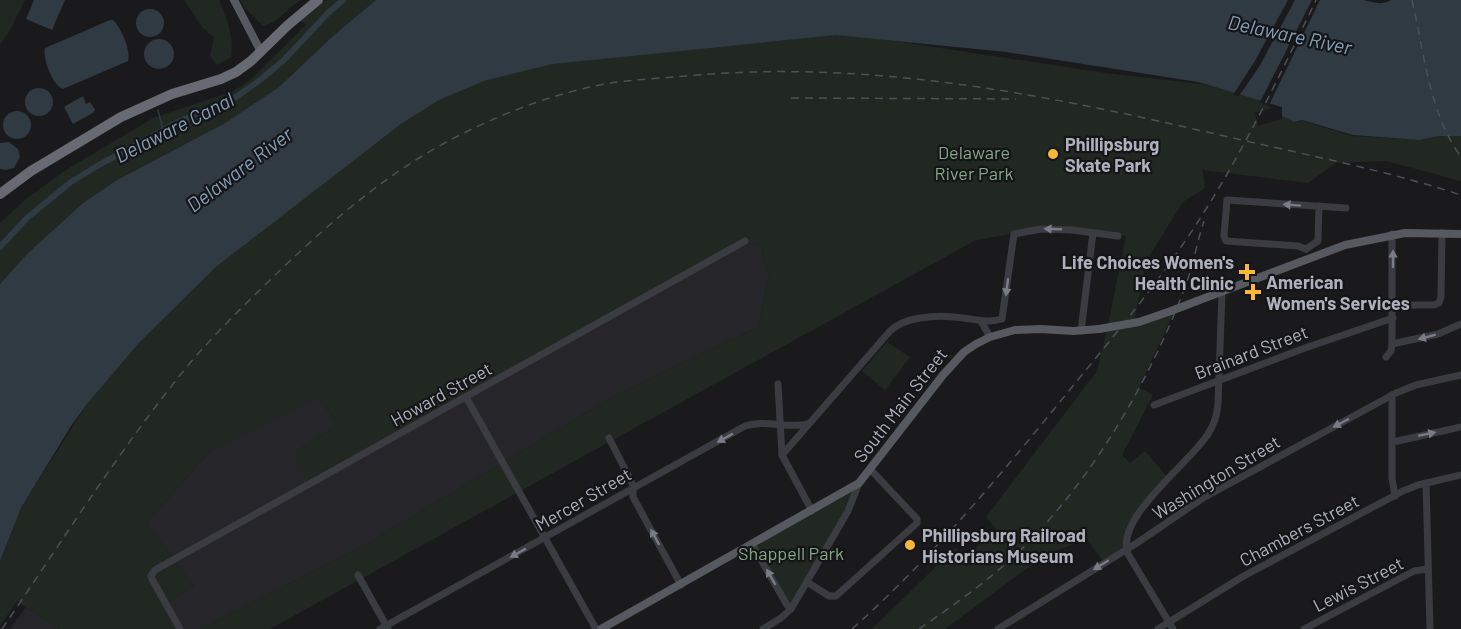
<svg xmlns="http://www.w3.org/2000/svg" width="1461" height="629" font-family="Barlow,sans-serif">
	<style>
		.built { fill: #26262a }
		.green { fill: #202821 }
		.water { fill: #2f3a42 }
		.pier { fill: #1a1a1d }
		.lines { fill: none; stroke-linecap: round; stroke-linejoin: round }
		.stream { stroke: #2f3a42; stroke-width: 1.5 }
		.canal { stroke: #2f3a42; stroke-width: 6 }
		.minor { stroke: #3b3c42; stroke-width: 7 }
		.major { stroke: #575961; stroke-width: 8 }
		.highway { stroke: #676a73; stroke-width: 10 }
		.rail { stroke: #4e5057; stroke-width: 1.5; stroke-dasharray: 8 6; stroke-linecap: butt }
		.major-bridge { stroke: #575961; stroke-width: 8 }
		.oneway { fill: #797c86 }
		.poi-dot { fill: #fab735; stroke: #151518; stroke-width: 2 }
		.labels { text-anchor: middle; dominant-baseline: central; stroke-width: 4.5; stroke-linejoin: round; paint-order: stroke }
		.poi-label { font-size: 18px; font-weight: bold; fill: #acb1bd; stroke: #151518; text-anchor: start }
		.park-label { font-size: 18px; fill: #83a885; stroke: #151518 }
		.street-label { font-size: 18px; fill: #acb1bd; stroke: #151518 }
		.water-label { font-size: 20px; font-style: italic; fill: #839fb8; stroke: #151518 }
	</style>
	<rect width="100%" height="100%" fill="#1a1a1d"/>
	<!-- built -->
	<g class="built">
		<polygon points="740,241 761,246 769,274 758,327 616,395 361,547 201,629 182,629 167,603 194,586 146,523 211,450 317,397 339,424 295,452"/>
		<polygon points="26,607 59,629 10,629"/>
	</g>
	<!-- green -->
	<g class="green">
		<polygon points="0,0 25,0 10,30 0,45"/>
		<path d="M184 0H219C226 18 235 38 231 57L217 65 210 56 214 37 203 28Z"/>
		<polygon points="240,0 300,0 274,22 263,26 243,6"/>
		<polygon points="326,0 376,0 334,35 279,87 225,123 117,180 83,203 28,253 0,284 0,223 26,199 66,170 153,118 232,92 250,80 306,25 300,21"/>
		<polygon points="809,28 1106,73 1201,84 1260,99 1259,102 1272,108 1255,113 1258,126 1282,119 1282,116 1295,122 1302,121 1353,136 1419,140 1439,136 1461,136 1461,181 1386,161 1336,163 1308,183 1203,170 1202,165 1205,188 1183,202 1146,261 1134,322 1174,312 1139,388 1153,395 1122,455 1130,463 1145,451 1169,479 1139,511 1127,550 1105,564 1087,539 1045,555 945,629 872,629 955,548 965,558 996,529 986,517 1097,371 1109,320 1126,236 1037,229 976,240 270,629 201,629 361,547 616,395 758,327 769,274 761,246 740,241 308,485 295,452 339,424 317,397 211,450 146,523 194,586 167,603 182,629 59,629 17,601 0,626 0,561 5,548 21,508 87,404 139,343 216,267 401,124 439,100 484,81 553,64 622,56"/>
		<polygon points="887,342 910,357 885,390 862,371"/>
		<polygon points="859,483 791,609 752,544"/>
	</g>
	<!-- water -->
	<g class="water">
		<polygon points="34,0 65,0 52,30 26,19"/>
		<path d="M376 0H1363C1374 2 1381 6 1391 0H1461V136H1439L1419 140 1353 135 1302 120 1294 122 1282 116V107L1198 82 1006 52 836 35 553 64 484 81 439 100 401 124 216 267 139 343 87 404 71 426 21 508 0 561V284L28 253 83 203 117 180 225 123 279 87 334 35Z"/>
		<circle cx="150" cy="23" r="14"/>
		<path d="M110 20H113C121 27 131 51 128 61L63 89C53 86 42 58 45 48Z"/>
		<circle cx="159" cy="54" r="15"/>
		<circle cx="39" cy="102" r="14"/>
		<polygon points="83,96 86,104 90,102 95,110 93,113 73,124 64,107"/>
		<circle cx="17" cy="125" r="14"/>
		<polygon points="9,142 18,149 20,157 14,168 6,170 0,169 0,143"/>
	</g>
	<!-- pier -->
	<g class="pier">
		<polygon points="1288,0 1295,0 1259,67 1239,96 1233,95 1255,61"/>
		<polygon points="1312,0 1320,0 1269,105 1260,102"/>
	</g>
	<g class="lines">
		<!-- stream -->
		<polyline class="stream" points="158,110 163,130"/>
		<!-- canal -->
		<polyline class="canal" points="0,247 27,218 71,182 97,166 178,122 236,97 260,80 284,60 329,12 343,0"/>
		<!-- minor -->
		<g class="minor">
			<polyline points="1306,249 1298,246 1226,241 1224,236 1227,200 1346,208"/>
			<polyline points="1306,249 1318,241 1319,206"/>
			<polyline points="1393,305 1434,305 1439,303 1441,297 1442,233"/>
			<polyline points="981,321 990,337"/>
			<polyline points="1081,331 1093,233"/>
			<polyline points="1392,344 1438,334 1461,324"/>
			<polyline points="1386,357 1391,351 1392,344 1392,234"/>
			<polyline points="778,384 782,455 812,511"/>
			<polyline points="1392,395 1392,478 1395,496"/>
			<polyline points="466,397 596,629"/>
			<polyline points="1154,405 1305,348 1393,318"/>
			<polyline points="609,438 633,485 633,497 681,585"/>
			<polyline points="1393,442 1461,427"/>
			<path d="M782 455 890 331C904 317 935 315 954 317 970 318 987 324 1002 319L1014 234 1041 229 1072 230 1118 236"/>
			<polyline points="1426,483 1430,629"/>
			<polyline points="752,544 787,605 791,609"/>
			<polyline points="358,575 388,629"/>
			<polyline points="807,582 829,596 836,596 917,523 917,519 870,469"/>
			<polyline points="180,629 152,579 151,576 155,570 745,241"/>
			<path d="M380 629 745 426C765 419 787 429 808 424"/>
			<polyline points="763,629 781,618 791,609 848,511 859,483"/>
			<polyline points="998,629 1137,543 1203,498 1396,393 1416,385 1461,375"/>
			<polyline points="1158,629 1242,577 1403,491 1418,485 1461,475"/>
			<path d="M1173 629 1128 554C1114 518 1190 463 1208 434 1214 425 1217 415 1218 404L1222 292"/>
			<polyline points="1304,629 1414,571 1427,569"/>
		</g>
		<!-- major -->
		<g class="major">
			<polyline points="234,0 261,52"/>
			<polyline points="1197,301 1345,245 1405,233 1461,234"/>
			<polyline points="1139,322 1171,311"/>
			<polyline points="601,629 859,483 943,375 964,352 976,344 990,337 1015,330 1041,329 1073,331 1099,329"/>
		</g>
		<!-- highway -->
		<polyline class="highway" points="0,194 31,171 121,117 172,94 221,79 236,72 251,61 288,25 318,0"/>
		<!-- rail -->
		<g class="rail">
			<path d="M1412 0C1424 52 1429 113 1461 157"/>
			<polyline points="791,98 1016,99"/>
			<path d="M2 629C63 540 121 447 190 363 214 335 240 309 267 283 314 237 363 193 419 158 475 123 553 91 618 82 641 79 664 78 686 76 870 59 1042 94 1220 135 1301 154 1382 169 1461 195"/>
			<path d="M852 629C933 557 1003 472 1072 387 1119 330 1167 272 1206 209 1248 142 1282 71 1316 0"/>
			<path d="M919 629C961 600 1004 570 1039 531 1101 464 1153 373 1185 287 1193 266 1197 242 1204 221"/>
		</g>
		<!-- major-bridge -->
		<g class="major-bridge">
			<polyline points="1171,311 1197,301"/>
			<polyline points="1099,329 1139,322"/>
		</g>
	</g>
	<!-- one-way arrows -->
	<defs><path id="oneway-solid" d="M-6-.8H1V-3.2L6.5 0L1 3.2V.8H-6Z" transform="scale(1.5)"/></defs>
	<g class="oneway">
		<use href="#oneway-solid" transform="translate(1292 205) rotate(-176)"/>
		<use href="#oneway-solid" transform="translate(1053 229) rotate(-178)"/>
		<use href="#oneway-solid" transform="translate(1393 259) rotate(-90)"/>
		<use href="#oneway-solid" transform="translate(1007 287) rotate(97)"/>
		<use href="#oneway-solid" transform="translate(1427 337) rotate(165)"/>
		<use href="#oneway-solid" transform="translate(1341 423) rotate(152)"/>
		<use href="#oneway-solid" transform="translate(1427 434) rotate(-12)"/>
		<use href="#oneway-solid" transform="translate(725 438) rotate(151)"/>
		<use href="#oneway-solid" transform="translate(655 537) rotate(-118)"/>
		<use href="#oneway-solid" transform="translate(518 553) rotate(151)"/>
		<use href="#oneway-solid" transform="translate(1101 565) rotate(148)"/>
		<use href="#oneway-solid" transform="translate(771 577) rotate(-120)"/>
	</g>
	<!-- markers -->
	<g class="poi-dot">
		<circle cx="1053" cy="154" r="6"/>
		<path d="M1244 263h6v6h6v6h-6v6h-6v-6h-6v-6h6z"/>
		<path d="M1250 283h6v6h6v6h-6v6h-6v-6h-6v-6h6z"/>
		<circle cx="910" cy="545" r="6"/>
	</g>
	<g class="labels">
		<!-- poi labels -->
		<g class="poi-label">
			<text x="1065" y="144">Phillipsburg<tspan x="1065" dy="21">Skate Park</tspan></text>
			<text x="1234" y="262" text-anchor="end">Life Choices Women's<tspan x="1234" dy="21">Health Clinic</tspan></text>
			<text x="1266" y="282">American<tspan x="1266" dy="21">Women's Services</tspan></text>
			<text x="922" y="535">Phillipsburg Railroad<tspan x="922" dy="21">Historians Museum</tspan></text>
		</g>
		<!-- park labels -->
		<g class="park-label">
			<text x="974" y="152">Delaware<tspan x="974" dy="21">River Park</tspan></text>
			<text x="791" y="553">Shappell Park</text>
		</g>
		<!-- street labels -->
		<g class="street-label">
			<text transform="translate(1251 352) rotate(-21)">Brainard Street</text>
			<text transform="translate(441 394) rotate(-29)">Howard Street</text>
			<text transform="translate(900 405) rotate(-52)">South Main Street</text>
			<text transform="translate(1216 477) rotate(-31)">Washington Street</text>
			<text transform="translate(583 499) rotate(-30)">Mercer Street</text>
			<text transform="translate(1299 530) rotate(-28)">Chambers Street</text>
			<text transform="translate(1358 584) rotate(-27)">Lewis Street</text>
		</g>
		<!-- water labels -->
		<g class="water-label">
			<text transform="translate(1290 34) rotate(12)">Delaware River</text>
			<text transform="translate(174 127) rotate(-27)">Delaware Canal</text>
			<text transform="translate(239 169) rotate(-37)">Delaware River</text>
		</g>
	</g>
</svg>
